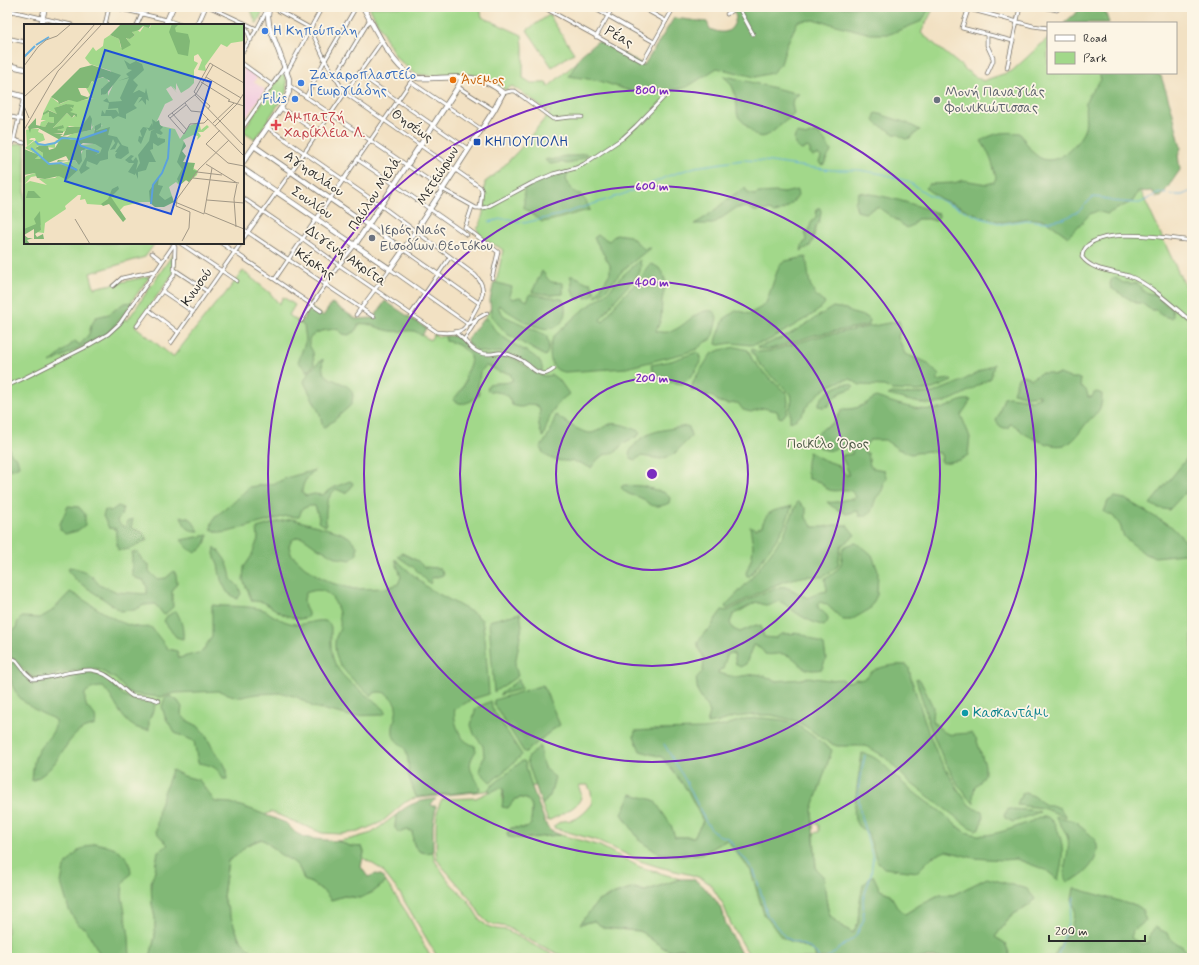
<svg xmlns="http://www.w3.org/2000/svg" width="1199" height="965" font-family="Mynerve,sans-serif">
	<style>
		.built { fill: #f3cfe0 }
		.green { fill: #a2d88a; stroke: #66825a; fill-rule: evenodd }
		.forest { fill: #81b876; stroke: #567250 }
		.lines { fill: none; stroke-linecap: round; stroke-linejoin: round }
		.stream { stroke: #67afde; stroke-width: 1 }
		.street-casing { stroke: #716b60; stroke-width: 4.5 }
		.secondary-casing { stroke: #716b60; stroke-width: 6 }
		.street { stroke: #fff; stroke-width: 3 }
		.secondary { stroke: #fff; stroke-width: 4.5 }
		.ring { fill: none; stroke: #7b2cbf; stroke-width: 2 }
		.shop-dot { fill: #3f7fe0; stroke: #fcf5e5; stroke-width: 1.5 }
		.food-dot { fill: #e8710a; stroke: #fcf5e5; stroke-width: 1.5 }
		.worship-dot { fill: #6b7280; stroke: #fcf5e5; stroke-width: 1.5 }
		.health-dot { fill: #e0444e; stroke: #fcf5e5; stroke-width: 1.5 }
		.transit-dot { fill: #1a4fb4; stroke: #fcf5e5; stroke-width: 1.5 }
		.culture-dot { fill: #0f9aa8; stroke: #fcf5e5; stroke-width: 1.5 }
		.labels { text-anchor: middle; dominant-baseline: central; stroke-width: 3.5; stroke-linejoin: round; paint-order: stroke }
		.shop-label { font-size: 14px; fill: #366cbe; stroke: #fcf5e5; text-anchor: start }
		.street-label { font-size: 14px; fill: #2b2b2b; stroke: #fcf5e5 }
		.food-label { font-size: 14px; fill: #c56008; stroke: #fcf5e5; text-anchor: start }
		.worship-label { font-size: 14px; fill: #5b616d; stroke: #fcf5e5; text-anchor: start }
		.health-label { font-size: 14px; fill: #be3a42; stroke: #fcf5e5; text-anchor: start }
		.transit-label { font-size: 14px; fill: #164399; stroke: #fcf5e5; text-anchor: start }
		.park-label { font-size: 14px; fill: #495643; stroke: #fcf5e5 }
		.culture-label { font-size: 14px; fill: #0d838f; stroke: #fcf5e5; text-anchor: start }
		.inset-river { fill: none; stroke: #67afde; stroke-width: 2 }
		.inset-road { fill: none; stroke: #a29886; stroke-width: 1 }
		.view { fill: #1d4ed8; fill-opacity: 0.15; stroke: #1d4ed8; stroke-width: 2 }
		.inset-edge { fill: none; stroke: #2b2b2b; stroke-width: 2 }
		.centre { fill: #7b2cbf; stroke: #fcf5e5; stroke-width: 2 }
		.ring-label { font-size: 12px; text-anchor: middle; font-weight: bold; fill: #7b2cbf; stroke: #fcf5e5; stroke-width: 3.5; stroke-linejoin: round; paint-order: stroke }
	</style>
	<rect width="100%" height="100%" fill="#fcf5e5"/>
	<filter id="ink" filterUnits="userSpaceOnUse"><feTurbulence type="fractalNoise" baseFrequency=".025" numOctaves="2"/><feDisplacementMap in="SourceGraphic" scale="8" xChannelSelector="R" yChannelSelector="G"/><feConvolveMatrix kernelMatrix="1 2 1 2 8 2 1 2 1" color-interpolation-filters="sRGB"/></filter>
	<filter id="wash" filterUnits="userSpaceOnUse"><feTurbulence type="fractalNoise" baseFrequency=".012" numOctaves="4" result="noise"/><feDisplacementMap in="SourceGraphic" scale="16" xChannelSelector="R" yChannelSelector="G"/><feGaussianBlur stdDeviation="0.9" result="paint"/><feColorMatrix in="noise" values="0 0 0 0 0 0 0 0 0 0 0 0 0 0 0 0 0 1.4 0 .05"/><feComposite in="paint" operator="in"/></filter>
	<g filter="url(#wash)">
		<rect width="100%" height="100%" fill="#f2e1c3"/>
		<!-- built -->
		<polygon class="built" points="243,67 257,77 254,82 265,90 247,116 243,113"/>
		<!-- green -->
		<g class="green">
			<polygon points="250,7 265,7 257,23 256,23"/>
			<path d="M369 7H480L482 17 522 35C524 49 523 63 523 78L531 83H547L548 87 598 44 644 69 717 35 737 30 740 7H934L921 33 971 74 983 81 1012 71 1048 38V73H1132L1137 183 1180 276 1192 296V958H1130L1072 925 1071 930 1062 942 1053 958H1011L1005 943 995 937 1012 915 1030 905 974 885 953 895H939L923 903 905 914 896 905 890 894 880 890 859 906 858 923 853 933C847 929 834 922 830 915 826 907 825 886 824 877L816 869 814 833 819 832V825L707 787H685L688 791 703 821 694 837H674L671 825 622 814 704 853 727 840 751 871 764 914 797 944 814 951 816 958H751L731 924 723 904 710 884 703 879 692 875 659 867 640 861 599 841 554 828V826C564 818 566 822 575 819 582 816 588 809 592 804L591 792 588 785H580L579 788C580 791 582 794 581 797 579 808 557 816 548 821L542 805 550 796 544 785 503 789 502 799 508 808C513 801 517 795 526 799 528 800 530 801 531 804 533 809 531 818 531 824L527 828H511L528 839 546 835H561L600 846 640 867 680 879 645 891 634 888 612 895 598 901 581 924 594 921 604 928 640 931 662 947 670 951 679 949H685L688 956 692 958H567L529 940 507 927 490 924 487 922 482 917 470 898 441 865 437 859 436 853C437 840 433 808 443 799L476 798 493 790 411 799 410 800 404 803 382 822 358 832 340 834 322 833 271 812 197 847 156 861 152 904 155 918V936L150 958H7V145L13 146 15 144 17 145V143L25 144V243H155L145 257 90 273 94 288 150 276 121 316 127 321 173 254V274L135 326 173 357 220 298H222L243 271 270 293 279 304 283 297 295 305 289 315 300 323 374 319 385 302 422 335 430 340 434 334 439 337 445 336 446 341 454 342 464 349 491 308 503 250C493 242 483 243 477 229L480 225 486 201 484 197 485 182 497 173 519 150 551 111 547 109V112L530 98 512 86 506 90 484 76 457 73 444 75 432 76 416 74 409 69 396 57ZM872 845 923 866 917 872 877 861Z"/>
			<polygon points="549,15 574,53 552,67 527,30"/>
			<polygon points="283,71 287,82 286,93 255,139 243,131"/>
			<path d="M396 815 395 828 399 832 406 830 412 831C413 835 412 840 414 844 416 852 427 855 433 851L435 861 450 883 467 899 480 920 487 926 496 929 507 930 522 939 559 958H438L399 892 381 869 363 858 364 852 362 847 350 846 337 841 351 839 372 833Z"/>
			<path d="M262 839C268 843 269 845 274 849 289 863 297 856 304 880 315 884 324 890 331 900L344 896 360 898 373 892 386 882 407 913 431 958H299L289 957 282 955 274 956 272 958H259L239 938 223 897 228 861 237 855 247 845Z"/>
		</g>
		<!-- forest -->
		<g class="forest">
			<path d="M722 7H930L922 21 890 34H871L816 20 798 21 787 44 781 64 772 73 755 77 717 68 687 87 665 92 630 91 600 81 569 76 581 55 598 41 644 65 674 18 707 22 710 29C724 35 733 33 736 17L732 9 728 11Z"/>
			<polygon points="1083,7 1102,7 1106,14 1109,23 1064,23"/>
			<path d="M1099 73H1156L1161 76 1172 110 1181 148 1178 155 1180 170 1161 197H1156L1152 191 1138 192 1133 201 1107 214 1097 211 1090 214 1068 237 1045 220 1028 218 1002 222 981 216 941 199 925 188 929 184 954 183 963 180 987 184 994 182 996 178C993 164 989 152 981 141 995 132 1004 132 1020 133 1024 139 1030 151 1036 155 1054 171 1079 145 1085 128 1087 120 1084 111 1086 103 1087 96 1096 86 1101 80Z"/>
			<path d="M724 77H730L799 94 793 99 792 104 794 114C791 118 786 120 782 124 767 136 761 145 746 125 744 122 739 119 738 116 737 114 737 110 737 107 735 95 735 85 724 77Z"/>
			<path d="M876 113 907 123 920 130 912 136 911 138 905 139 897 134H894C891 132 888 129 885 128 877 125 871 122 876 113Z"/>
			<path d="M816 132 819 134 821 137C826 140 826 146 831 150 831 155 826 156 826 162L824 164 821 165 819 162 821 157 819 155 812 156 810 154V149L807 147 802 150C795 147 792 142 796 134L799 133 805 136Z"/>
			<polygon points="585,153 587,154 587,156 572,163 567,164 561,162 551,164 547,162 545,160 548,159 552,160 565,156 575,156"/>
			<path d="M568 172 566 180 573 191 580 194 586 201 590 210C573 213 558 220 542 222L524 208V188L547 178Z"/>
			<path d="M745 188 748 193 754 195 759 193 776 192 784 193 797 190 798 196 788 207 779 212 774 213 769 210 754 211 748 207 736 208 713 224H694C713 215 726 197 745 188Z"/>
			<path d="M859 192C886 196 913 203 939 214V216L936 221 928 219H917L913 225 907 228 878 207 872 209 865 213 857 211 855 203Z"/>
			<polygon points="817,208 820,208 821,211 820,219 819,223 816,226 813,240 810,246 801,251 802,246 806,240 805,235 806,232 809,231 811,223 816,217"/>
			<polygon points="616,234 630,236 644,249 650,248 623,270 605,291 595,297 610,273 610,265 594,238 598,235 609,241"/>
			<path d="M806 257C810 276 806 291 825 303L819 310 812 315 771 339 765 342 751 345 731 343 719 345 716 344 717 338 724 319 737 310 749 314 760 308 766 303 779 266 785 261Z"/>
			<path d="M640 260 641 267 639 274 616 299 600 320 603 322 615 305 626 293 641 279 648 266 652 264 659 268 664 276 666 283 662 300 661 319 656 331C679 338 688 314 706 311 709 310 712 311 715 312L717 318 712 339 705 342 697 349 685 353 626 368 565 372C547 371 548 348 554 336L579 313 607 293 619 279Z"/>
			<path d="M542 271C545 274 548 281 552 282 555 283 559 282 563 283V294L551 295 532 292Z"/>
			<path d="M570 276C578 275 583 283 591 283L595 293 590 297 586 298 584 293 579 300C567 290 575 286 570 276Z"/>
			<path d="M1112 278H1116L1123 283H1127L1130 284C1137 282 1140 284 1143 291L1156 296 1160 300 1172 309 1173 316 1172 318C1166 317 1159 316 1157 310 1149 311 1148 307 1141 303H1136L1111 288 1110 284Z"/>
			<path d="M494 282 512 287 509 295 512 299 520 297 527 301 530 294 562 299C566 304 566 311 564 317 554 345 513 315 499 305L498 307 504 316 546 335C549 341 550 351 545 356L507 334 491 316 490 300Z"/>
			<path d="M385 301 426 328 422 336C419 334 417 332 414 331 405 330 396 333 386 330 377 328 368 322 359 324L355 332 348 335 343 334 339 330 334 329 322 331 316 333 311 337 309 340V345L313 352 314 364 309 371H306V369L298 362 306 340 304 326 300 323 311 308 323 316 332 303 356 319 374 318Z"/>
			<polygon points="133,302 123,316 106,334 50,363 75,341 80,345 89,334 91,326 96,317 109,314 124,303"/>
			<polygon points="833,307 846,309 852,313 867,317 870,320 869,325 815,335 771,349 760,349 757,347 767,344 790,334"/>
			<path d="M484 319H488C491 324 494 330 499 334 505 338 511 343 517 346 526 352 544 358 542 371L540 372 527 363 502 352 490 353 477 351 466 341 479 324Z"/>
			<path d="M899 321 901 328 898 337 905 354 926 362 939 375 937 381 950 379 952 381 933 389 918 391 892 390 884 386 860 385 850 379C834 381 818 392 808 405 802 414 801 418 790 422V407L792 400 791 394 771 376 759 363 752 352 751 350 752 349 758 352 771 351 816 337Z"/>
			<path d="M445 336H456C463 342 470 350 478 354 488 358 498 353 508 357 513 359 518 361 522 364 532 370 539 379 552 375L560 381 569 394C551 407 550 417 543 437 537 426 539 420 540 409 534 401 529 405 522 407 518 407 515 406 512 405 505 388 501 395 487 390L489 384C497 382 504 384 512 381V378L510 374 504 372H499L493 368 486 366 480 372 478 386 479 395C471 402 463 407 453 400 457 395 463 389 465 382 466 379 465 376 466 373 467 370 469 367 470 364 474 351 457 343 446 341Z"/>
			<polygon points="736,347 748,350 753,361 756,363 761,370 787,394 788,402 787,412 782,418 779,417 777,411 763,408 751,412 743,410 738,403 735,403 729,404 719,402 713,397 705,395 699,390 694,391 691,390 694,380 711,354 720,350"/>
			<path d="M697 352 700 354C703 365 690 379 682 384 668 381 655 381 651 365L671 361Z"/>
			<path d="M323 359C318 387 349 376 353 395 353 397 352 401 352 404L332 422 323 428 320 414 304 382C306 374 316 364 323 359Z"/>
			<path d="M994 364 991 378C975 387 949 405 931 404 917 404 902 398 888 395L892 393 905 394 933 393 960 382Z"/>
			<path d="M1041 373H1049L1053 375 1060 374 1070 378H1077L1080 379 1081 387C1087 389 1087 391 1088 397H1092L1094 393 1097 392 1102 394C1102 414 1096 411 1085 425 1081 430 1077 437 1072 441 1059 452 1038 441 1025 434 1020 431 1017 425 1010 424L1008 428H1004L1000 426 996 421C1000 414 1000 406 1004 398L1009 397 1031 400 1040 397 1039 395 1030 396 1013 393 1018 378 1022 375 1027 376 1031 379Z"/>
			<path d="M844 384H850L854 386C850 391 844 390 839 394 835 397 831 401 828 406L823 407 818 406C820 395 834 387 844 384Z"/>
			<path d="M876 397C895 403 918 412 938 409 951 408 958 398 971 400L961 415 970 437 968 455 960 460 943 463 941 460 942 457 940 453 928 451 911 454 898 449 885 440H870L864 447 865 453H868L870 466 873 468 884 470 887 479 884 481C883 485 884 487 882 490 881 494 878 495 876 498 872 507 873 518 859 516L858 511 846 514C839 509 832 508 827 502 837 504 845 498 854 499L856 497C848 483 839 495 827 489 824 488 823 484 821 482L809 479C805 470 807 461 809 452L824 460 838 465 846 475H849C848 471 845 462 842 459L843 455 852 454V448L848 444C832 448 832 456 816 445L813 438 824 428 833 423 843 409C859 410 864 404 876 397Z"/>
			<path d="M556 415C564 421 582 434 592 433 599 431 604 426 610 424 618 422 633 428 640 432L638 436 624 443 616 452C602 454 599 457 591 468 586 466 581 463 576 462 560 460 549 463 540 448 549 437 551 428 556 415Z"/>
			<path d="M686 426 689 427 691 437 673 455 661 459 641 456 635 460 631 458 629 453C643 429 662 431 686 426Z"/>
			<polygon points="7,444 9,447 10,453 17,458 19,466 11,470 7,467"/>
			<polygon points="1192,452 1192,485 1169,510 1159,508 1150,504"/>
			<path d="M315 470C307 477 302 483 302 493L306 496 314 494 322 495 335 487 350 481 353 483 351 488 345 493 336 489C324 499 326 512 326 526L318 522 319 518 315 506H309L302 509 299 517 286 516 228 532 220 533 211 529 212 522 216 516 234 502 249 487 276 483 286 478Z"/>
			<path d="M624 485 642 486 666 493 670 498 669 503C663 506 654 508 648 503 643 500 648 501 643 499 634 494 628 497 621 487Z"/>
			<polygon points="1115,497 1125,499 1172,527 1189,545 1192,546 1192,555 1183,554 1155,557 1145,554 1124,537 1120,525 1113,516 1104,512 1108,501"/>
			<path d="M798 501 806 509V518L813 527H823L834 525H847L855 535 841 546 838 566 823 577C818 577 813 576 808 576 779 579 752 597 727 609L725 607 726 605 749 581 775 547 784 534Z"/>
			<polygon points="68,506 79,507 85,514 85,525 77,531 65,534 60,529 60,524"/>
			<path d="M118 506 123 508 121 516 117 520 121 525 126 527 128 521 133 519 131 528 142 532 148 540C134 544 134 551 118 550 117 542 115 537 116 529L109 528 103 516 105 510 111 511Z"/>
			<path d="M792 506 785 525 778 537 750 576H747L746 573 752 557 753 546 750 526 756 529 762 526C767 508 777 511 792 506Z"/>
			<path d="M181 516 191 519 199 531C187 531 185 527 181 516Z"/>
			<path d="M292 519 339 532 349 537 357 546V554L351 560 338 558 318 548 304 538 298 537 292 540 289 546 291 554 305 567 318 576 332 583 354 589 387 588 398 584 401 577 395 559 428 588 475 614 482 620 485 638 489 694 473 699 455 709C453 717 457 730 462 737 465 742 470 744 475 746L476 751C463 770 475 772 480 789L478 791 416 797C414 790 410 783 409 776 408 767 409 760 406 751 403 744 394 742 393 734 391 719 404 709 389 696 385 692 380 691 374 693L372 696C362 688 341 671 337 658 335 652 334 643 336 637 338 633 340 629 340 626 341 622 339 617 339 613 334 596 325 585 306 593L304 599 305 607 308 613V616L306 618 299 619 284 615 263 602 252 601 243 580 244 567 251 557 258 539 257 528 277 522Z"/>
			<path d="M208 535C206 543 201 556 190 550 187 548 184 543 181 540Z"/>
			<path d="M856 543 864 548 872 555 878 571 877 595 870 609 851 620H843L826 604 820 602 818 604V608C825 614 833 617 824 626 814 623 803 618 795 612 789 608 786 604 779 601L768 606 756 602 733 615 730 623 733 629 740 632 756 625 761 626 764 637 775 638 782 634 801 633 824 645 826 658 822 669C798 674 803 660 786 655 779 652 772 656 765 654L760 647 753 645 746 664 740 667 736 664 734 654 731 653 727 655 723 669 719 670 718 673 735 677 756 674 765 676 775 681 802 679 808 677 828 680 842 679 846 682 853 681 856 679C864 682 867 675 873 671 882 666 896 664 907 665L909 668 911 678 928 731 938 756 957 788 969 805 975 809 982 811 983 816 981 827 976 830 969 827 908 781 885 757 870 748 865 746H837L829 743 805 726 796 721 772 715H754L734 717 719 722 707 724 710 712 698 693 696 678 703 671 704 658 698 647V641L705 632 710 629 716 618 722 610 727 611C739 606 774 584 785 587 793 589 800 595 808 598L817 593 827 591C827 586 825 584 825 579 830 576 837 571 840 566 846 552 835 547 856 543Z"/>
			<path d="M215 547C225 558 229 564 231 579L239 587 241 594 237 599 227 592 221 580 218 565 214 554Z"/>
			<path d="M137 551 142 560 149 565V571L157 579 166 578 174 571 176 575 177 583 172 592 173 607 164 615 155 604 144 605 134 610 121 611 77 581 68 571 69 567C83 569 92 574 100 586L106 587 117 592 147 594V587L143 580 135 578 132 574V553Z"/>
			<polygon points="402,553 418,561 424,567 440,568 444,575 432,578 430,584 413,567 397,556"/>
			<path d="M70 592C90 602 117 625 138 627 142 628 147 627 151 627L168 649 177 651 179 658 202 652 212 636V605C229 607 248 605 264 610 267 611 269 613 272 615 279 619 287 623 295 624 305 627 327 613 331 627 331 638 330 650 334 661 342 682 369 695 385 710V713L382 715 350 716 325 710 313 707 297 697 283 693 256 694 242 697H237L219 691 175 693 161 697 133 694 127 691 116 679 100 670 91 669H83L37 678 31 676 10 656 11 633 16 628 18 621 22 617 40 618 52 611Z"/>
			<path d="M176 611C181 619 184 629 183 639L176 637 164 621 167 616Z"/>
			<polygon points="520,613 522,626 515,665 518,676 494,692 489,621"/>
			<path d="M9 661 15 663 23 674 28 679 33 681 57 678 79 673 88 672 101 675 107 679 123 695 132 699 154 701 155 706 149 720V730C122 730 118 702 103 687 96 687 91 688 85 693V701L87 708C94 712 97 717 95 725 91 727 87 727 83 729 69 737 62 754 53 765 47 772 40 777 32 781 33 772 33 760 37 753 42 742 57 734 55 720 49 716 42 714 36 710 15 698 9 685 9 661Z"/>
			<path d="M917 678 920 680 933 707 932 720C949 739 947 734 971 733L976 738 985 765V774L980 782 975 786 973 796 974 803 967 797 964 791 957 784 942 756 930 727 916 679Z"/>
			<polygon points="519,679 521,689 499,695"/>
			<polygon points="543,685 560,725 551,731 526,752 524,752 494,704 494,700"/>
			<path d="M170 696 178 701 182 707 181 714 186 720 198 726 205 734 216 754 223 762 227 770V779H223C217 766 211 765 198 763L194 741 175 733 165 717 162 706 165 698Z"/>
			<polygon points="491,701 492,708 522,755 500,775 490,782 479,771 484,756 483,746 474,734 471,725 476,708"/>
			<path d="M762 718C770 719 779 719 787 721 804 727 817 740 832 750L812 810 816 869 824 877C825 886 826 907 830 915 834 922 847 929 853 933L858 923 859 906 863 885 873 875 880 890 890 894 896 905 905 914 923 903 939 895H953L987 878 1027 889 1035 899 1030 905 1012 915 995 937 1005 943 1011 958H816L814 951 781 937 764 914 751 871 727 840 704 853 683 856 658 853 640 841 622 814 631 794 654 800 671 825 675 837H694L703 821 688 791 662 757 640 751 634 736 635 731 651 730 704 729 723 726 745 719Z"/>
			<path d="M540 746C542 762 541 768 555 777L550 796 542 805 527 760 529 756Z"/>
			<path d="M862 753C877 756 886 767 896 777 906 786 917 795 927 802 931 805 936 808 940 811 952 820 961 834 978 835 994 837 1026 823 1042 817H1048C1066 833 1064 859 1058 880L1046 870 1016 859 1002 860 974 858 946 851 932 857 917 872 884 868 877 861 868 834 858 826 855 820 854 813 857 787Z"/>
			<path d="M522 761H524L525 762 530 782 547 827 551 831 561 835C543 836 526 840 508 837L507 833 511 828H527L531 824C531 818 533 809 531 804 530 801 528 800 526 799 517 795 513 801 508 808L502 807 504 791 502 788H499L491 792 488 789Z"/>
			<path d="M172 770 184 776 199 780 215 802 231 803 253 810 286 823 296 833 304 837 314 839 337 841 350 846 362 847 364 852 361 867 368 877 376 874 381 875 386 882 373 892 360 898 344 896 331 900C324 890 315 884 304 880 297 856 288 863 274 849 269 845 268 842 261 839L247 845 237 855 228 861 223 897 239 938 259 958H150L155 936V918L152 904 151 882 155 870 158 851 168 845 156 832 159 807Z"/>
			<polygon points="1025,793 1034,796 1041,802 1046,805 1051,805 1060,808 1066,817 1042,808 1017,805 1019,799 1022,797 1022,794"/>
			<path d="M436 799 431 804 432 806H436L433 825V851C427 855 416 852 414 844 412 840 413 835 412 831L406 830 399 833 395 828 396 815C408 804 420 800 436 799Z"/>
			<polygon points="1008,809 1030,810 1040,812 1013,822 1005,818 1004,815"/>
			<path d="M1055 816 1078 822 1079 825C1084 830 1092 835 1095 840 1103 853 1089 871 1078 877 1075 879 1071 881 1067 882 1059 871 1071 853 1068 839 1066 831 1059 823 1055 816Z"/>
			<path d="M95 843C113 847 130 851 131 873L123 883 122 896 129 936 130 958H102L86 929 78 925 69 910 61 883 64 867 79 850Z"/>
			<polygon points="680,879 693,879 702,885 714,898 720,907 726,924 743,958 692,958 688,956 684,949 679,949 670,951 662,947 640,931 604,928 594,921 580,924 598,901 612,895 634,888 645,891"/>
			<polygon points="1074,888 1113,899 1128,904 1136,905 1142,909 1146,921 1133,931 1131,938 1142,944 1149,942 1150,934 1155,927 1167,933 1173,941 1183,947 1186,951 1185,958 1053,958 1062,942 1071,930 1075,911 1072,899"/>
		</g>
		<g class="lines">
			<!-- stream -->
			<g class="stream">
				<polyline points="1171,195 1182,195 1192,191"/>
				<polyline points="489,222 501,219 510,219 524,223 559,215 618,196 646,186 668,176 695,167 743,160 764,161 806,167 832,170 859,170 883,174 907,181 929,195 947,203 981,218 1002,224 1026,220 1044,222 1063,219 1070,216 1080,210 1093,197 1103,198 1111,201 1134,203 1140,203 1157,194 1162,193 1166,194"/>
				<polyline points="664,744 687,783 706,822 712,830 718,835 728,838 738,853 746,860 754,871 762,896 767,915 786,938 808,947 816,953 819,958"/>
				<polyline points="827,958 856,936 864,919 863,900 871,874 873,858 861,817 859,802 858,790 860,776 865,756"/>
				<polyline points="1057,958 1067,927 1074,897"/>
			</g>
		</g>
	</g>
	<g filter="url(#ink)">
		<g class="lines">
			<defs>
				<g id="street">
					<polyline points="113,7 167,20 181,25"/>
					<polyline points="210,7 257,29"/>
					<polyline points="272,7 310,28 325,60 345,93 480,187 482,191 480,208"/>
					<polyline points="543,7 643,62 674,7"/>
					<polyline points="592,7 654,42"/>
					<polyline points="641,7 666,21"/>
					<polyline points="740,7 741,12 753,34"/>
					<polyline points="969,7 962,28 1013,41"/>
					<polyline points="1043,7 1057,10 1060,7"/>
					<polyline points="969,9 1033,26 1048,28"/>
					<polyline points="7,10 72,25"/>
					<polyline points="727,14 736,7"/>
					<polyline points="244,23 251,40"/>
					<polyline points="105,25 109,7"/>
					<polyline points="137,25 145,7"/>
					<polyline points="596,37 613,7"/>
					<polyline points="7,38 25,42"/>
					<polyline points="243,51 257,29 268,8"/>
					<polyline points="243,64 272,85"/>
					<polyline points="1007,68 1020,7"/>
					<polyline points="287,72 322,7"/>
					<polyline points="359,74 468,149"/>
					<polyline points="987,74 993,61 993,58 987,45 987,34"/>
					<polyline points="335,77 370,19"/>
					<polyline points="411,82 481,129"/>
					<polyline points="290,86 442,189 476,208 483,208 487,207 532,183 553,174 576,168 584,164 623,138 636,126 665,96"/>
					<polyline points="458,87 494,110"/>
					<polyline points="503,93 511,91 515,91 553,119 571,117 582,117"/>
					<polyline points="306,97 325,60 356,7"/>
					<polyline points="281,108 318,133"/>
					<polyline points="7,116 25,120"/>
					<polyline points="243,127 285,66"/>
					<polyline points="14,140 24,143"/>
					<polyline points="7,143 12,144 13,143 24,96"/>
					<polyline points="358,160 394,184 467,235"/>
					<path d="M243 198 303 239 339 265 437 332C445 333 455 333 462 330 467 327 470 320 473 314 481 300 489 289 475 275L380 205 267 127"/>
					<polyline points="465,227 498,252 492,278"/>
					<polyline points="465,228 472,207"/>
					<polyline points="243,229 374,317"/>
					<polyline points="243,239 291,172 345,93 382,41"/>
					<path d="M1192 241C1169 238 1085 223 1082 257 1092 271 1113 271 1129 276 1149 283 1175 308 1192 322"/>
					<polyline points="180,243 237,281"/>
					<polyline points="221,243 321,311"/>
					<polyline points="404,250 479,303"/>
					<polyline points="152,253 162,261"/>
					<polyline points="175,270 207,291"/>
					<polyline points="275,279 414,77"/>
					<polyline points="113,286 122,278 155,271"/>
					<polyline points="162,291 193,312"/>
					<polyline points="149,310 178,332"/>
					<polyline points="411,314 450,257"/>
					<polyline points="356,315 390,269 468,324 487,313"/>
					<polyline points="301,321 339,265 355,245"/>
					<polyline points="137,326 174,275 175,247 173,245"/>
					<polyline points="455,332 464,340 477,319"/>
					<path d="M464 340C471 348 478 355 490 354 494 354 498 352 502 353 510 354 521 359 527 364 532 368 535 372 540 373 546 375 550 372 554 369"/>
					<polyline points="171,343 241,243"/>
					<polyline points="7,386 20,380 84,348 108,334 120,323 175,243"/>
					<path d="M7 656 16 660 26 673 33 679C51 679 72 669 91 670 102 671 112 678 120 686 124 689 127 693 132 696 138 698 144 696 150 698 153 698 156 700 159 701"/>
				</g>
				<g id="secondary">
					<polyline points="41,25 45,7"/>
					<polyline points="165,25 173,7"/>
					<polyline points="197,25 205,7"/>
					<polyline points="7,65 25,69"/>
					<polyline points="7,92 25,97"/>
					<polyline points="254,146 404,250"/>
					<polyline points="243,162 281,108 289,92 289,79 269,25 268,16 269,7"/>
					<path d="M243 169 390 269 400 255 494 110 503 93C482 74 460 77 434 78 425 78 417 80 410 75 391 64 374 26 363 7"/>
					<polyline points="355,245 458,87 462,77"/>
				</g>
			</defs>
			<!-- street casing -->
			<use href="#street" class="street-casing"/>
			<!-- secondary casing -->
			<use href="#secondary" class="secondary-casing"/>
			<!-- street -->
			<use href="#street" class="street"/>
			<!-- secondary -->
			<use href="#secondary" class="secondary"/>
		</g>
	</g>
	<!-- distance rings -->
	<g class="ring">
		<circle cx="652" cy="474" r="96"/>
		<circle cx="652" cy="474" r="192"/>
		<circle cx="652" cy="474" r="288"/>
		<circle cx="652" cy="474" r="384"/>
	</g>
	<!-- markers -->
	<g class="shop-dot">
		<circle cx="265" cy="31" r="4"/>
		<circle cx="301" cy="83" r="4"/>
		<circle cx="295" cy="99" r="4"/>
	</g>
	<circle class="food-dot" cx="453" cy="80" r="4"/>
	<g class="worship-dot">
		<circle cx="937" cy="100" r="4"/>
		<circle cx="372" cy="238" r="4"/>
	</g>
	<path class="health-dot" d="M274 119h4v4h4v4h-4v4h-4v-4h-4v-4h4z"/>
	<rect class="transit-dot" x="473" y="138" width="8" height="8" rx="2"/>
	<circle class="culture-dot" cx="965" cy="713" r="4"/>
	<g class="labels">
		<!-- shop labels -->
		<g class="shop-label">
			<text x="273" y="31">Η Κηπούπολη</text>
			<text x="309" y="75">Ζαχαροπλαστείο<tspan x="309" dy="16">Γεωργιάδης</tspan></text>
			<text x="287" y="99" text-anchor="end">Filis</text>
		</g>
		<!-- street labels -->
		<g class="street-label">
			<text transform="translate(619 37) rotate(29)">Ρέας</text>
			<text transform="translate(412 126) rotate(35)">Θησέως</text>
			<text transform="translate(314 174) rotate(35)">Αγησιλάου</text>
			<text transform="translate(438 176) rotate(-58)">Μετεώρων</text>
			<text transform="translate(375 194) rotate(-57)">Παύλου Μελά</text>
			<text transform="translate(312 203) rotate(34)">Σουλίου</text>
			<text transform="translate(346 256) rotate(35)">Διγενή Ακρίτα</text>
			<text transform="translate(315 264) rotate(33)">Κέρκης</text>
			<text transform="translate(197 287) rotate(-55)">Κνωσού</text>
		</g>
		<!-- food labels -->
		<g class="food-label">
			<text x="461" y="80">Άνεμος</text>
		</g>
		<!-- worship labels -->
		<g class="worship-label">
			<text x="945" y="92">Μονή Παναγιάς<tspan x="945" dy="16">Φοινικιώτισσας</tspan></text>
			<text x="380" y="230">Ιερός Ναός<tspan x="380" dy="16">Εισοδίων Θεοτόκου</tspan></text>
		</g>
		<!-- health labels -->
		<g class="health-label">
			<text x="284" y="117">Αμπατζή<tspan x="284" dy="16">Χαρίκλεια Λ.</tspan></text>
		</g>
		<!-- transit labels -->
		<g class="transit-label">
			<text x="485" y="142">ΚΗΠΟΥΠΟΛΗ</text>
		</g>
		<!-- park labels -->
		<g class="park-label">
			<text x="828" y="444">Ποικίλο Όρος</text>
		</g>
		<!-- culture labels -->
		<g class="culture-label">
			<text x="973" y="713">Κασκαντάμι</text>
		</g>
	</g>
	<!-- overview -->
	<g transform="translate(24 24)">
		<rect width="220" height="220" fill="#f2e1c3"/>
		<path d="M127 0H220V17L207 19 203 23 197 20 181 42 182 47 174 46 178 36 174 30 170 32V37L174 39 170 46V59L165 64 157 69 152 59V66L148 62 153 69 147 62 142 65 149 76 141 80 133 97 137 102 151 105 156 115 165 102 175 98 177 106 183 101 185 103 179 108H174L177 112 173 116 174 112 169 111 159 116 162 122 158 127 159 138 174 147 173 151 165 158 162 156 155 161 152 158 145 163 148 172 146 178H117L100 182 95 187 92 181 84 178 78 181 63 180 61 175 56 176 57 171H54L41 182 42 185 21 199 20 209 12 208 17 206V201L7 204 0 211V155L2 152 11 149 13 152 7 153 1 160 6 157 23 161 15 155 31 154 35 151 41 153 50 145 38 139 51 136 53 139 59 126 56 121 69 120 77 109 72 106 79 101 70 105 71 110 56 116H44L43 113 48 110 67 106 70 101 68 103 66 93 57 104 45 102 40 108 34 107 39 101 30 105V103L43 89 48 94 53 90 46 89V83L49 84 43 80 33 83V90L25 86 19 89 27 73 36 80 45 76 55 77 70 74H66L64 73 66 71 62 64 69 57 72 59 73 55 81 53 86 59 78 64 77 69 78 71 84 67V72L89 61 87 47 66 40 61 34 69 23 72 27 79 22 80 15 86 11 95 15 97 24 105 19 102 13 106 15 111 11 108 8 112 5 116 8 120 2 126 4ZM26 88 25 93H30V99L24 98 21 103 16 102 17 98 22 96H17L19 90ZM7 105H15L14 108 19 110 21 116 13 119 11 114H7L5 116H10L3 122 2 106ZM36 115 35 120 31 117V124L14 122 11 124 19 129V133L15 135H11L14 131 1 124 10 117 16 121 30 119 31 117Z" fill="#a2d88a"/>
		<path d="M97 0H127L125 4 119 2 115 6 108 8 111 11 106 15 102 14 107 21 98 26 95 15 86 11ZM148 0H155L151 4 152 8 164 10 166 17 164 32 154 30 145 8ZM100 36 106 40 112 37 118 40 120 46 109 56 114 61 109 69 115 66 121 69 122 64 125 77 122 75V81L118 76 114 79 118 73H115L110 81 113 84 102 90V95L94 92 89 95 87 92H77L78 86 81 90 82 86H92L95 90 94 84 84 85 85 79 79 77 83 74 85 78 98 77 96 74 105 54 94 57 105 53 102 50 108 46 104 45ZM68 41 97 51 82 70 77 71V65L86 57 79 53 73 55 72 59 68 57 64 64H54L57 71 66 74 53 78 45 76 35 80 34 77 27 73 56 44ZM42 80 50 81 49 84 46 83 49 86 46 88 53 90V93L50 91 48 94 43 89 29 104 39 101 40 104 33 106 39 107V109L29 110H39L36 112 44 113 46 116H55L70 110 71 102 77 99V103L72 107 86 103 84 111 93 113 98 121 104 123 105 129 97 135 92 134 91 131 93 128H91L96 121 94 118 91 125 86 126 91 119 89 115 84 128V135L76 137 73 141 63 137 62 142 66 144 57 150 55 146 62 133V126L69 125 76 128 71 131 76 129 78 124 71 120 59 119 56 121 62 125 57 127 58 137 55 141 51 136 33 138 34 136 45 137 42 132 24 139 47 141 54 146 43 156 35 152 21 155 13 154 11 149 0 151V125L15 131 11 135H15L19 133V129L11 124 15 122H24L25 126 31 124 36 116 14 104 7 105 6 109 4 103 12 94V101L21 103 24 98 30 99V93H25V88L19 91V89L24 86 33 90 30 84ZM66 91 68 95 67 106 39 112 43 103H57ZM128 95 132 98 135 96 136 101 139 103 136 106 139 109 137 111 132 109 134 114 138 112 135 114 141 115V118L134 122 129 119V125L126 126 132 138H125L122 146 114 148V155L111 148 116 139 114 131 125 117 127 107 131 105 125 107 124 105 121 103 123 105 117 120 114 117 115 112 118 113 116 107 119 103 125 104 128 99 129 102ZM160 118 162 122 158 127 162 132 159 138 171 139 169 146 174 147 165 158 162 156 156 161 153 155 158 145 153 138ZM107 131 110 132 107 135 109 137 112 133 114 137 111 151 104 148 110 139H105L101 136ZM135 153 134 161 139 162 135 171 141 176 148 172 150 178 140 183H131L126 179 125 167ZM94 162 95 165 87 173 102 195 99 198 85 180 79 182 77 180 84 175 88 165ZM4 167H10L17 174H2ZM16 187 17 206 11 210 13 213 19 210 20 215H10V205L0 211 4 214H9L3 216 6 220 0 219V205L12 200 10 195Z" fill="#81b876"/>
		<path class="inset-river" d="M12 21 25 13M0 33 11 22M54 116 83 106M11 117 14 120 21 121 31 119 38 114 52 115 57 122 75 128M7 124 25 140 37 139 53 146M127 180 129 161 138 149 144 134 146 105"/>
		<path class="inset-road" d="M189 41 220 59M0 42 14 23 22 16 33 12 47 0M182 53 217 74M177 58 206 76M171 71 220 122M0 73 37 39 71 0M206 77H204L220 82M161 79 167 87 177 88 220 132M0 82 5 94M184 85 186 82 170 68 186 39 189 41M148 89 163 106M146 94 162 81M184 95 180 99 166 100 160 110 144 92 172 70 189 41M189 99 210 79M191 102 213 80 220 69M0 106 34 47 78 0M196 106 182 120 204 139 220 142M182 140 213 159M173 148 198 151M169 154 215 159M183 176 220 179M151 178 180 190 188 144M166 188 152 182 153 175 175 145 205 116M181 189 220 205M51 195 66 220M212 203 210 175 213 160M158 217 165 204 166 188"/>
		<path class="view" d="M81 26 187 58 147 190 41 157Z"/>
		<rect width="220" height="220" class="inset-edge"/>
	</g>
	<circle cx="652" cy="474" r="6" class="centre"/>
	<g class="ring-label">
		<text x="652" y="94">800 m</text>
		<text x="652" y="190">600 m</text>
		<text x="652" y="286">400 m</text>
		<text x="652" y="382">200 m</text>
	</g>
	<!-- margin -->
	<rect width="1199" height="965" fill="none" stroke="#fcf5e5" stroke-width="24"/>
	<!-- legend -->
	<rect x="1047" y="22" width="130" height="52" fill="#fcf5e5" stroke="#a8a49b"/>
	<rect x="1055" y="35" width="20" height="6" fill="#ffffff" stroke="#a8a49b"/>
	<text x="1083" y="42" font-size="12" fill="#2b2b2b">Road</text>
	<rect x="1055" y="52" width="20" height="12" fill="#a2d88a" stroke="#a8a49b"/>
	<text x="1083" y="62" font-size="12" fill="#2b2b2b">Park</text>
	<!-- scale -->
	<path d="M1049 935v6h96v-6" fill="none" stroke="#2b2b2b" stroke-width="2"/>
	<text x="1055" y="935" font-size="12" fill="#2b2b2b" stroke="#fcf5e5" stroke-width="3" paint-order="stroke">200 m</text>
</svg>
